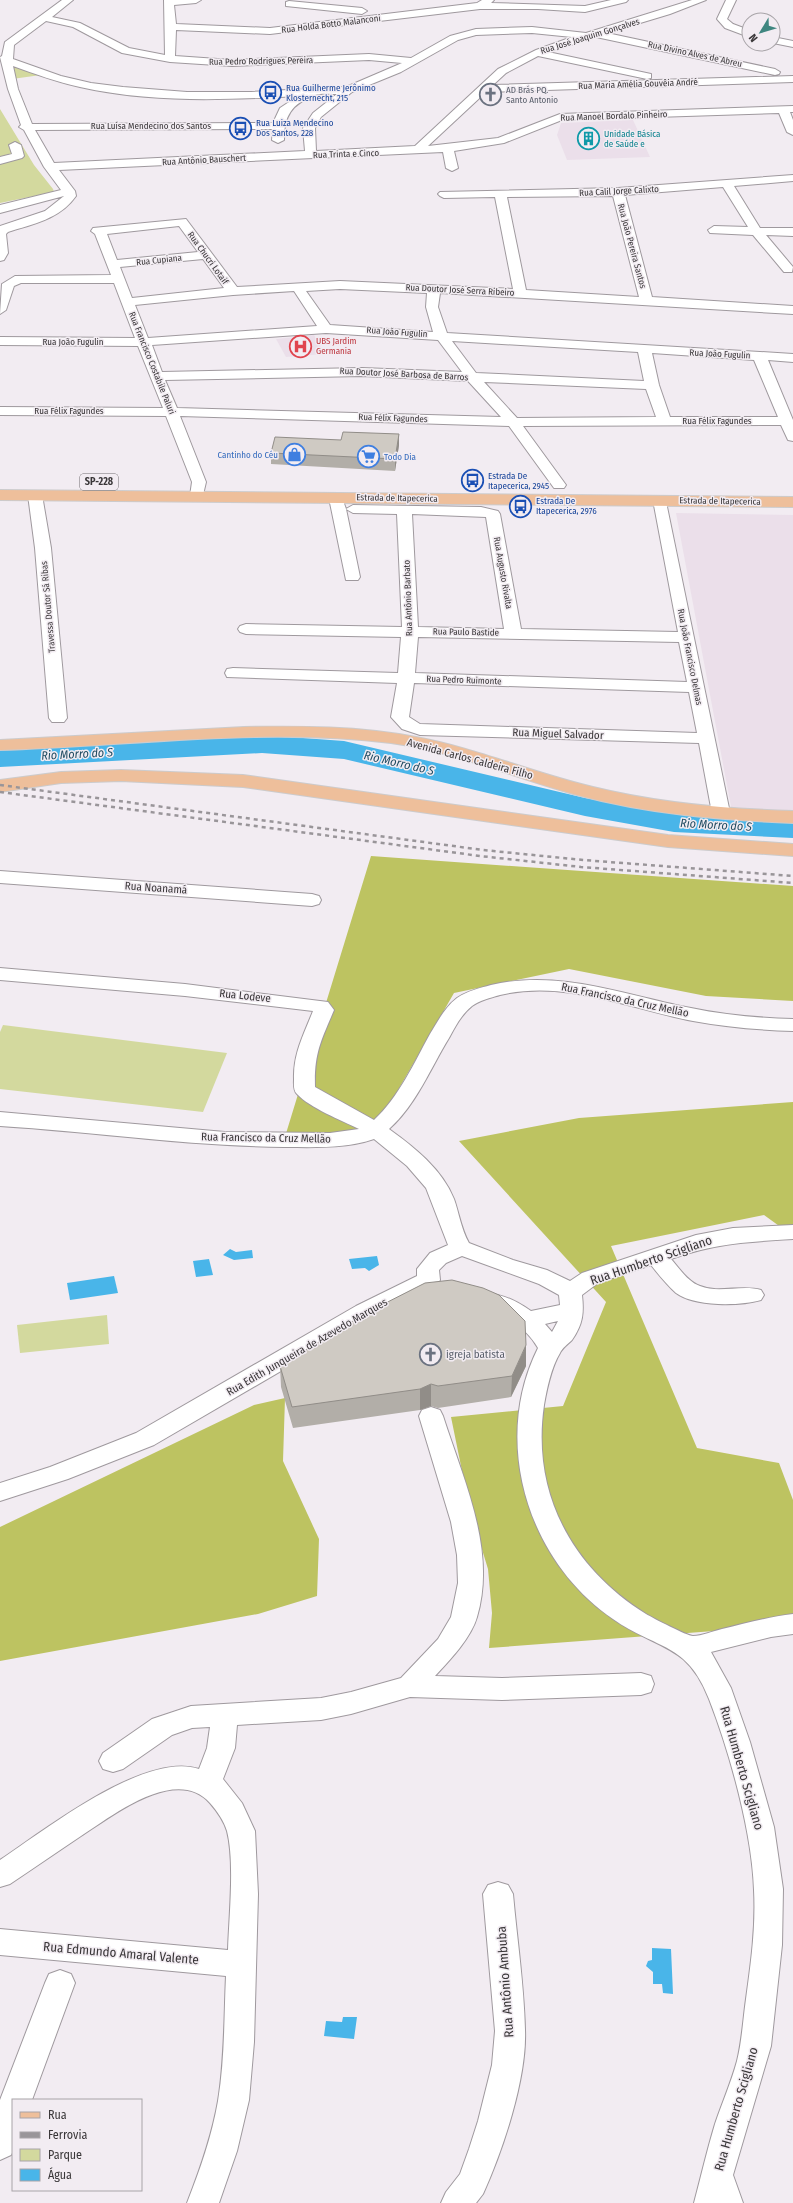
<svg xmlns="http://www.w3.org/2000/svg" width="793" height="2203" font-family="'Fira Sans Condensed',sans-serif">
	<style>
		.built { fill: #ebdfea }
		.green { fill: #d3d99e }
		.forest { fill: #bdc361 }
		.water { fill: #49b5e9 }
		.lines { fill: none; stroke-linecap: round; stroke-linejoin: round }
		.river { fill: #49b5e9; fill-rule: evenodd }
		.minor-casing { stroke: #9f999e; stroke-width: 2 }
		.major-casing { stroke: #cccbcc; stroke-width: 2 }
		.minor { fill: #fff; fill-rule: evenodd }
		.major { fill: #eebf9b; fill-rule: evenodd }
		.rail { stroke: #999599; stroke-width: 2.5; stroke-dasharray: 4 4; stroke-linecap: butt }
		.wall { fill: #b2aea8 }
		.shaded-wall { fill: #918d88 }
		.building { fill: #cfcac3; stroke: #918d88 }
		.labels { text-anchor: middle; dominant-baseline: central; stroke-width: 3; stroke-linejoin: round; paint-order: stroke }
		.far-street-label { font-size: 9px; fill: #3a3739; stroke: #f2ecf2 }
		.far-transit-label { font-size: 9px; fill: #164399; stroke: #f2ecf2; text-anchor: start }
		.far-worship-label { font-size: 9px; fill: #5b616d; stroke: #f2ecf2; text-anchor: start }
		.far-culture-label { font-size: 9px; fill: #0d838f; stroke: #f2ecf2; text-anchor: start }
		.far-health-label { font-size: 9px; fill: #be3a42; stroke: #f2ecf2; text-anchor: start }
		.far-shop-label { font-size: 9px; fill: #366cbe; stroke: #f2ecf2; text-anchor: end }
		.shield { fill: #f2ecf2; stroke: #716d70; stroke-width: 1 }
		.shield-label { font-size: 10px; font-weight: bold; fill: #3a3739 }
		.street-label { font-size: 11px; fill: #3a3739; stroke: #f2ecf2 }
		.worship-label { font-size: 11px; fill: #5b616d; stroke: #f2ecf2; text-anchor: start }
		.water-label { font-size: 12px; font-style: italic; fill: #204c62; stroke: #f2ecf2 }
		.near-street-label { font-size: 13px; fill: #3a3739; stroke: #f2ecf2 }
	</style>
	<rect width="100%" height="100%" fill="#f2ecf2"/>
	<!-- built -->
	<g class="built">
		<polygon points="633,120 650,157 567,160 557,135 561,123"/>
		<polygon points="314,335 325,354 286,357 276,339"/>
		<polygon points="676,513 793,515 793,813 732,812"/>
	</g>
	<!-- green -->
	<g class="green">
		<polygon points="8,64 41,75 12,79"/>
		<polygon points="0,109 34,165 53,189 54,192 0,203"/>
		<polygon points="3,1025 227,1053 203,1112 0,1089 0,1032"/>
		<polygon points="107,1315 109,1344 20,1353 17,1325"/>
	</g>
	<!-- forest -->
	<g class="forest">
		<polygon points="371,856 793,886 793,1001 706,996 569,969 454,993 375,1130 284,1140"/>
		<polygon points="793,1102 793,1236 764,1215 611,1246 697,1448 779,1463 793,1500 793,1625 489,1648 492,1613 488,1569 470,1510 451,1417 563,1406 606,1302 459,1141 579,1118"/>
		<polygon points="285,1398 283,1461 319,1539 317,1596 258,1614 0,1661 0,1527 254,1405"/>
	</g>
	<!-- water -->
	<g class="water">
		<polygon points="230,1249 236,1252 252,1250 253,1258 234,1260 223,1255"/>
		<polygon points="377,1256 379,1265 369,1271 365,1268 352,1269 349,1259"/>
		<polygon points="209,1259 213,1275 196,1277 193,1261"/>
		<polygon points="114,1276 118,1293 70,1300 67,1283"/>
		<polygon points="652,1948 671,1949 673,1994 663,1993 662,1984 653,1984 653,1972 646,1966 648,1961 652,1960"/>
		<polygon points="343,2017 357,2017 354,2039 324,2036 326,2021 342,2022"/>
	</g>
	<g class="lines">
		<!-- river -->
		<polygon class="river" points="262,735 344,741 585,798 674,814 793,820 793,838 674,832 585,816 344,759 262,753 0,767 0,749"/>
		<defs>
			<g id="minor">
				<path d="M62 0H73L52 17 80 23 129 48 165 55 164 0H201L196 3 174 5 176 24 270 28 477 3 482 0H494L491 3 585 6 611 0H628L626 2 585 12 538 9H480L270 34 176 30 175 56 232 60 369 54 411 58 450 36 476 29 532 27 586 33 692 0H706L670 14 607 33 775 69 780 72 779 74 775 75 596 37 548 52 651 74V78L647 79 538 56 506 73 493 85 793 76V82L486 92 428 146 498 138 560 114 793 106V112H790L793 120V135L787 132 779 113 562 120 504 143 454 151 458 168 452 171 446 168 443 152 59 170 75 191 76 196C60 219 33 224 8 232L6 234 8 253 4 260 0 261V226L45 211 64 196 0 213V205L61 190 44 167 24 130 19 127 21 125 8 89 0 57 2 56 5 42ZM46 21 73 27 122 53 170 62 232 66 369 60 402 63 346 87 251 92H187L123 87 91 83 61 76 13 59 14 45ZM532 33 572 37 536 50 498 69 415 146 316 151 315 128 321 117 352 92 401 72 458 40 476 35ZM13 66C35 74 57 82 80 87 151 103 226 100 298 96L280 108 273 123 32 124 18 89ZM337 94 313 113 303 128 305 151 54 163 35 130 273 129 272 140 278 143 284 140C284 116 291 104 315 95 320 93 330 94 337 94Z"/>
				<polygon points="726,0 736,0 727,19 733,24 749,30 749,37 725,28 717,19"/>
				<polygon points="289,1 362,8 367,11 362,14 286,6 286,2"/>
				<polygon points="773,37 793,41 793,47 773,43"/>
				<polygon points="15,142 21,145 24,156 22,158 0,164 0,157 12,154 9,145"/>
				<path d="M793 175V181L734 186 760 228H793V236L766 235 793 267 792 272H784L753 235 710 233 708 230 714 226 748 227 723 187 625 195 652 297 793 306V314L440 293 438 307 447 333 793 354V362L768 360 793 420V441L788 440 781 425 523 426 566 485 564 488H554L509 426 180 416 206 482 202 499H192L190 496 192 482 166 416 0 415V407L163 408 138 346 0 345V337L135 338 114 283H21L14 286 6 310 0 314 2 284 15 276 111 275 95 234 91 231 93 228 186 219 237 287 340 281 513 289 495 197 444 198 440 196 438 194 440 192 618 188ZM613 196 639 297 526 290 507 197ZM179 226 198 252 117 260 107 234ZM203 259 224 288 132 298 120 267ZM340 289 427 293 426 307 433 332 330 325 306 291ZM294 291 317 326 148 338 135 305 233 295ZM326 333 438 340 462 372 362 368 162 372 152 345ZM452 341 638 352 644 381 476 373ZM652 353 754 360 778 417H670L659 385ZM362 376 468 381 501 417 177 408 165 380ZM484 382 646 389 656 417 517 418Z"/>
				<polygon points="35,491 40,492 42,495 51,548 67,718 64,722 52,722 49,718 35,548 28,495 30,492"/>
				<path d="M336 494 341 495 346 509 353 505 481 507 498 511 500 514 521 629 678 632 653 500 655 497H665L730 813 727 817 721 818 715 817 712 813 699 743 420 735 402 729 391 717 397 683 227 677 225 673 227 669 233 668 398 673 401 637 246 634 240 632 238 629 240 626 246 624 402 627 397 514 353 513 346 509 360 577 358 580H346L329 498 331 495ZM412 514 486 517 504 629 418 627ZM418 637 679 642 687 682 415 673ZM414 683 689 692 697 733 420 724 409 717Z"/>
				<polygon points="0,871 312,894 319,896 321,900 319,904 312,906 0,883"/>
				<path d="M0 968 185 984 328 1002 334 1010C321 1041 314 1053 315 1087L374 1120C399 1097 414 1063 430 1034 438 1021 445 1007 457 998 467 991 480 988 491 985 560 969 624 995 691 1008 724 1015 759 1018 793 1019V1031C759 1030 726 1027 693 1021 630 1009 565 979 500 995 490 998 480 1000 472 1006 461 1015 455 1027 449 1038 430 1069 416 1105 389 1129 414 1147 442 1169 454 1199 459 1213 461 1229 469 1243L513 1260 547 1270 570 1281 582 1273 696 1235 733 1228 793 1225V1239C747 1242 715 1243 671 1259 679 1268 688 1282 700 1286 719 1294 742 1284 761 1290L764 1295 761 1300C740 1306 695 1307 676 1293 667 1285 659 1275 651 1265L598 1283 582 1295C584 1313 583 1324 572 1340 568 1344 562 1348 560 1353 551 1368 547 1388 544 1405 531 1493 572 1568 646 1614 653 1618 687 1636 693 1636 702 1636 713 1631 722 1629 746 1623 769 1617 793 1614V1634L771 1637 711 1652 731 1688 750 1742 774 1827 783 1889 782 1945 771 2046 733 2175 743 2203H694C701 2177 707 2150 715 2124 722 2103 731 2083 737 2061 742 2041 743 2020 746 1999 751 1963 756 1927 754 1890 752 1832 730 1753 709 1699 687 1642 657 1650 613 1619 528 1561 491 1442 538 1348 531 1336 521 1326 509 1319 499 1313 485 1311 479 1301L483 1295C499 1291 518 1302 531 1311L560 1305 559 1295 539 1284 462 1256 446 1263 439 1270 440 1280 437 1285 372 1318 154 1445 68 1479 0 1501V1483L50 1467 136 1433 356 1306 417 1276V1269L430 1253 448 1245 426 1188 407 1166 374 1139C345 1149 314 1147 284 1147 189 1146 95 1132 0 1126V1112L225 1132 330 1133 359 1129C341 1120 310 1108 297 1094 293 1090 294 1084 294 1079 293 1054 304 1034 313 1011L185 996 0 980ZM558 1321 552 1332 545 1324Z"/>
				<path d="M431 1407 440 1410 443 1416C463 1479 497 1550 477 1617 471 1638 450 1660 435 1676L502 1678 641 1673 651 1676 654 1684 651 1692 641 1695 502 1700 410 1697 351 1714 321 1720 237 1725 235 1748 223 1779 242 1803 255 1831 258 1894 254 2042 249 2100 237 2151 219 2203H187C200 2170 212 2136 218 2101 225 2059 224 2017 226 1976L0 1955V1929L228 1950C229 1917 235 1862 227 1831 224 1821 217 1811 210 1803 176 1765 112 1816 81 1836 57 1852 34 1868 10 1884L0 1887V1860C45 1830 145 1751 199 1769L207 1748 210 1727 192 1728 172 1735 123 1769 113 1772 103 1769 99 1761 103 1753 152 1719 191 1706 321 1698 351 1692 401 1678 438 1639 451 1617 458 1583 457 1555 451 1522 419 1416 422 1410Z"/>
				<path d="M498 1882 508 1885 513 1894C517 1939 524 1985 525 2030 527 2078 503 2150 483 2194L476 2203H441L446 2192 460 2174 469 2149 478 2121 492 2065 495 2031 483 1894 488 1885Z"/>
				<polygon points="60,1970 71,1974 75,1983 32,2100 13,2100 13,2151 11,2155 0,2160 0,2100 45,1983 49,1974"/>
			</g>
			<g id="major">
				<polygon points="0,490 793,497 793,507 0,500"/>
				<path d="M244 727C301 726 359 726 416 737 476 748 533 773 593 787 658 803 726 809 793 811V823C720 820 648 814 577 795 515 778 455 752 391 743 262 727 130 746 0 750V740Z"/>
				<polygon points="121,770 243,775 668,835 793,844 793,856 668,847 243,787 121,781 61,783 0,792 0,780 61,772"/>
			</g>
		</defs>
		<!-- minor casing -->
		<use href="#minor" class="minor-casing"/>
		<!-- major casing -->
		<use href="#major" class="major-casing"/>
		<!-- minor -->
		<use href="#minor" class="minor"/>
		<!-- major -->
		<use href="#major" class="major"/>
		<!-- rail -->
		<g class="rail">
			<polyline points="0,785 483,850 583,860 793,876"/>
			<polyline points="0,792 480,856 581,867 793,883"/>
		</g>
	</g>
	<!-- wall -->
	<g class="wall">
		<polygon points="399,434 399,445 395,471 271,464 271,453 341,440"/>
		<polygon points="280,1366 526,1366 511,1397 438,1408 431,1406 420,1410 293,1428 281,1387"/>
	</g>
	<!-- shaded-wall -->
	<g class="shaded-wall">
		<polygon points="399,434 399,445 395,471 395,459"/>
		<polygon points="526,1345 526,1366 511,1397 512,1376"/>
		<polygon points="431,1384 431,1406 420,1410 420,1389"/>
	</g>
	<!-- building -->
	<g class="building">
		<polygon points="343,432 399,434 395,459 271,453 275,437 341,440"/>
		<polygon points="452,1280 483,1288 499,1295 525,1321 526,1345 512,1376 438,1386 431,1384 420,1389 292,1407 280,1366 366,1313 425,1283"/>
	</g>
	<!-- icons -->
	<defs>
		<symbol id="bus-ring" viewBox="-11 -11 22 22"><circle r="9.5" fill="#f2ecf2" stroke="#1a4fb4" stroke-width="1.5"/><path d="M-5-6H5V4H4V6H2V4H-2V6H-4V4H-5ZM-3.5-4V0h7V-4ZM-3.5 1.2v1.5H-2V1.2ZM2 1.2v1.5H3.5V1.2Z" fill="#1a4fb4"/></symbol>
		<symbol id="church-ring" viewBox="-11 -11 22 22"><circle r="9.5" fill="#f2ecf2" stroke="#6b7280" stroke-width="1.5"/><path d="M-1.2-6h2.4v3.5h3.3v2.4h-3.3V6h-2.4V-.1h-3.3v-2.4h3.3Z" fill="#6b7280"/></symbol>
		<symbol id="building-ring" viewBox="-11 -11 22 22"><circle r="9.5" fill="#f2ecf2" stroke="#0f9aa8" stroke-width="1.5"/><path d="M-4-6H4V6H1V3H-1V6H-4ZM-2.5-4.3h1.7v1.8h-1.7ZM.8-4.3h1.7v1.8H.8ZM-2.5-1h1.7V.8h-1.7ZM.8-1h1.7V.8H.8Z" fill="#0f9aa8"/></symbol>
		<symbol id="hospital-ring" viewBox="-11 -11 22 22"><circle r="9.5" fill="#f2ecf2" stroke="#e0444e" stroke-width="1.5"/><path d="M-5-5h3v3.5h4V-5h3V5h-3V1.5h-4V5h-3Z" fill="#e0444e"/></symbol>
		<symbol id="shop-ring" viewBox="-11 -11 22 22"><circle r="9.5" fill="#f2ecf2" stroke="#3f7fe0" stroke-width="1.5"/><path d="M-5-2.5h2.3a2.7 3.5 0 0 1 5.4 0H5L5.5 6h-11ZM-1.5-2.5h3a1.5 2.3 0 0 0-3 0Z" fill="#3f7fe0"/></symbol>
		<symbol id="supermarket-ring" viewBox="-11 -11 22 22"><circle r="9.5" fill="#f2ecf2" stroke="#3f7fe0" stroke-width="1.5"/><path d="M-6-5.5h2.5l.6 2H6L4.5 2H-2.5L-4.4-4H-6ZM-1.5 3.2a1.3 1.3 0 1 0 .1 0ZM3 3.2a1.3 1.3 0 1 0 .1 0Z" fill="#3f7fe0"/></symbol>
	</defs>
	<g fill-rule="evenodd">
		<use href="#bus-ring" x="258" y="80" width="25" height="25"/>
		<use href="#church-ring" x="478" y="82" width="25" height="25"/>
		<use href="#bus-ring" x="228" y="116" width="25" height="25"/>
		<use href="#building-ring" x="576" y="126" width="25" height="25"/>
		<use href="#hospital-ring" x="288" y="334" width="25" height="25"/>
		<use href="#shop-ring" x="282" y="442" width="25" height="25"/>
		<use href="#supermarket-ring" x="356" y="444" width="25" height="25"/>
		<use href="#bus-ring" x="460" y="468" width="25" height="25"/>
		<use href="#bus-ring" x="508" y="494" width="25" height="25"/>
		<use href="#church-ring" x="418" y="1342" width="25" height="25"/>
	</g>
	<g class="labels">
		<!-- far-street labels -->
		<g class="far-street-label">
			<text transform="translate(331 24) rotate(-7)">Rua Holda Botto Malanconi</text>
			<text transform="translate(590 36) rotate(-17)">Rua José Joaquim Gonçalves</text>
			<text transform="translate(695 54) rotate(12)">Rua Divino Alves de Abreu</text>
			<text transform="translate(261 61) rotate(-1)">Rua Pedro Rodrigues Pereira</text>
			<text transform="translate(638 84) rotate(-2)">Rua Maria Amélia Gouvêia André</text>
			<text transform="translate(614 116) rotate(-2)">Rua Manoel Bordalo Pinheiro</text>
			<text x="151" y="126">Rua Luísa Mendecino dos Santos</text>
			<text transform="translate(346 154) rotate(-2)">Rua Trinta e Cinco</text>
			<text transform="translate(204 160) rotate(-3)">Rua Antônio Bauschert</text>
			<text transform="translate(619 191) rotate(-3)">Rua Calil Jorge Calixto</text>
			<text transform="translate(632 246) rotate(75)">Rua João Pereira Santos</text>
			<text transform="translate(208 258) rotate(54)">Rua Chucri Lotaif</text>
			<text transform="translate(159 260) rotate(-6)">Rua Cupiana</text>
			<text transform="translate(460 290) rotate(3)">Rua Doutor José Serra Ribeiro</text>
			<text transform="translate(397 332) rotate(4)">Rua João Fugulin</text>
			<text x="73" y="342">Rua João Fugulin</text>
			<text transform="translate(720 354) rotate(3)">Rua João Fugulin</text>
			<text transform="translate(152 363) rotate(68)">Rua Francisco Costabile Paluri</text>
			<text transform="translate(404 374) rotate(3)">Rua Doutor José Barbosa de Barros</text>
			<text x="69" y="411">Rua Félix Fagundes</text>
			<text transform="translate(393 418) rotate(2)">Rua Félix Fagundes</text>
			<text x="717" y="421">Rua Félix Fagundes</text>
			<text transform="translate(397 498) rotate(1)">Estrada de Itapecerica</text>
			<text transform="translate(720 501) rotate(1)">Estrada de Itapecerica</text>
			<text transform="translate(503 573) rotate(80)">Rua Augusto Rivalta</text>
			<text transform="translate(408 598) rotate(-92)">Rua Antônio Barbato</text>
			<text transform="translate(48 607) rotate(-95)">Travessa Doutor Sá Ribas</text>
			<text transform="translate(466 632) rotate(1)">Rua Paulo Bastide</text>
			<text transform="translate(690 657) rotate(79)">Rua João Francisco Delmas</text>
			<text transform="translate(464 680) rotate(2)">Rua Pedro Ruimonte</text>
		</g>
		<!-- far-transit labels -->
		<g class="far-transit-label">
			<text x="286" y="88">Rua Guilherme Jerônimo<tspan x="286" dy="10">Klosternecht, 215</tspan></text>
			<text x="256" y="123">Rua Luiza Mendecino<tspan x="256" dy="10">Dos Santos, 228</tspan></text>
			<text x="488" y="476">Estrada De<tspan x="488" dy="10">Itapecerica, 2945</tspan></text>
			<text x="536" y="501">Estrada De<tspan x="536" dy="10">Itapecerica, 2976</tspan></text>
		</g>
		<!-- far-worship labels -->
		<g class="far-worship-label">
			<text x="506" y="90">AD Brás PQ.<tspan x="506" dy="10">Santo Antonio</tspan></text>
		</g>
		<!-- far-culture labels -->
		<g class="far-culture-label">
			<text x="604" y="134">Unidade Básica<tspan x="604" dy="10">de Saúde e</tspan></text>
		</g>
		<!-- far-health labels -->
		<g class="far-health-label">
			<text x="316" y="341">UBS Jardim<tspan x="316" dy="10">Germania</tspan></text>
		</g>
		<!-- far-shop labels -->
		<g class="far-shop-label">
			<text x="278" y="455">Cantinho do Céu</text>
			<text x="384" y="457" text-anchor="start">Todo Dia</text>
		</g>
		<!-- shield labels -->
		<rect class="shield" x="80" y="474" width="38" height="16" rx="3"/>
		<g class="shield-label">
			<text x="99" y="482">SP-228</text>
		</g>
		<!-- street labels -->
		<g class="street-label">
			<text transform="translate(558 734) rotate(2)">Rua Miguel Salvador</text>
			<text transform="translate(470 759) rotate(15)">Avenida Carlos Caldeira Filho</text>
			<text transform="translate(156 888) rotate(4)">Rua Noanamá</text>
			<text transform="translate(245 996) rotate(6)">Rua Lodeve</text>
			<text transform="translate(625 1000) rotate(12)">Rua Francisco da Cruz Mellão</text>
			<text transform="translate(266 1138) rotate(1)">Rua Francisco da Cruz Mellão</text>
			<text transform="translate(307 1347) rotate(-30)">Rua Edith Junqueira de Azevedo Marques</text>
		</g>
		<!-- worship labels -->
		<g class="worship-label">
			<text x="446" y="1354">igreja batista</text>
		</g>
		<!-- water labels -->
		<g class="water-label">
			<text transform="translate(77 754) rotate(-3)">Rio Morro do S</text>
			<text transform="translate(399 763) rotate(13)">Rio Morro do S</text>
			<text transform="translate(716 825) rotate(3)">Rio Morro do S</text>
		</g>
		<!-- near-street labels -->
		<g class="near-street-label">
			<text transform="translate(651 1260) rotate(-19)">Rua Humberto Scigliano</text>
			<text transform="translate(742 1768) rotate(74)">Rua Humberto Scigliano</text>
			<text transform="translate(121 1953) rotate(5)">Rua Edmundo Amaral Valente</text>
			<text transform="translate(505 1982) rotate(-94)">Rua Antônio Ambuba</text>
			<text transform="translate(736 2109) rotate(-74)">Rua Humberto Scigliano</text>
		</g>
	</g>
	<!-- legend -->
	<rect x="12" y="2099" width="130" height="92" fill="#f2ecf2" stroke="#a8a4a8"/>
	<rect x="20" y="2112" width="20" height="6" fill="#eebf9b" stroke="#a8a4a8"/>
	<text x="48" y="2119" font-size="12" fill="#3a3739">Rua</text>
	<rect x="20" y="2132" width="20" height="6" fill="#999599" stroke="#a8a4a8"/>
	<text x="48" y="2139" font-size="12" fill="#3a3739">Ferrovia</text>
	<rect x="20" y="2149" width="20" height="12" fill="#d3d99e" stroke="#a8a4a8"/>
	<text x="48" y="2159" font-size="12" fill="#3a3739">Parque</text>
	<rect x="20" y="2169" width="20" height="12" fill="#49b5e9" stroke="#a8a4a8"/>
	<text x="48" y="2179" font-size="12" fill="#3a3739">Água</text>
	<!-- north arrow -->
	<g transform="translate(761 32) rotate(232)"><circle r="19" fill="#f2ecf2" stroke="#a8a4a8"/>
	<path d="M0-3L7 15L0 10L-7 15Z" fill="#3f8680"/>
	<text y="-6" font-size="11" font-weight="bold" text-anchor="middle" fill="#3a3739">N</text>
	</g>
</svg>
